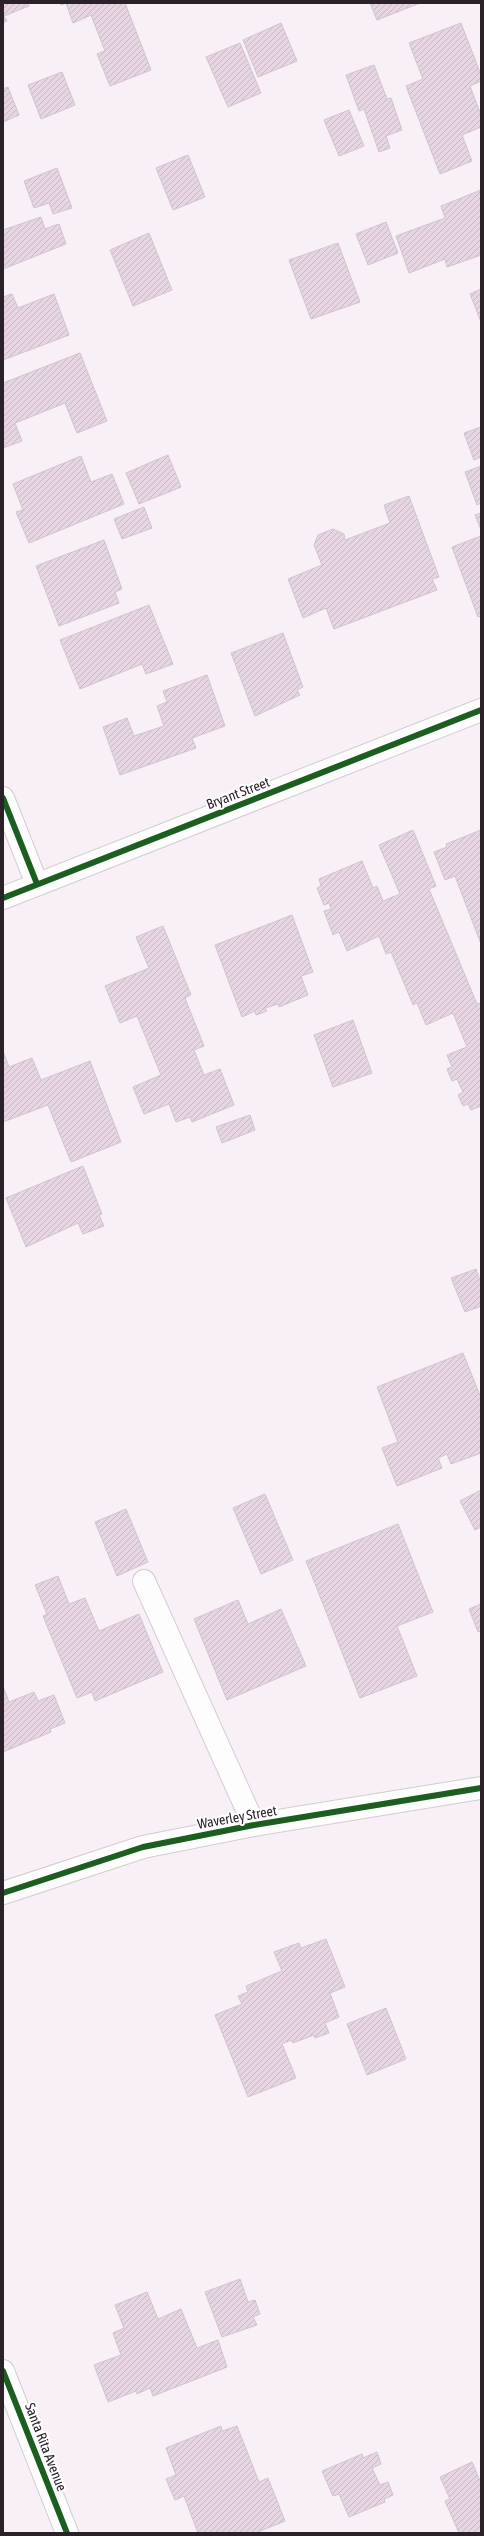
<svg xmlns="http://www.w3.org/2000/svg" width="484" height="2536" font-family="'Asap Condensed',sans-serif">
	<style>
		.building { fill: url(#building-hatch); stroke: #cec5cc }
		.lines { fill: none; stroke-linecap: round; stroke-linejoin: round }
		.minor-casing { stroke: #d4cbd2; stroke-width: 24 }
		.minor { stroke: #fefdfe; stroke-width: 22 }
		.cycleway-casing { stroke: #fff; stroke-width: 8 }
		.cycleway { stroke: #1b5e20; stroke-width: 6 }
		.labels { text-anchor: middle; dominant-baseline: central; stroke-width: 4; stroke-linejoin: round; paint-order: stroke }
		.street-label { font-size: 14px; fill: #2b2129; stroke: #fff }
	</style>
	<defs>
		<pattern id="building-hatch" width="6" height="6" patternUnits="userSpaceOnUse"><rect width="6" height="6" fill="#e8d5e4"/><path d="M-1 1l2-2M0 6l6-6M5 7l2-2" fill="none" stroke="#c7b7c4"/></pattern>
	</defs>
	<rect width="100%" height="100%" fill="#f9f0f7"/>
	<!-- building -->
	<g class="building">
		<polygon points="3,3 28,3 29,6 4,16 7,21 3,23"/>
		<polygon points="60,3 125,3 151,70 110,86 97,54 105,51 91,15 73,23 66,3 61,5"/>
		<polygon points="370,3 420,3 377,20"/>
		<polygon points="281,23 297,61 258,77 243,40"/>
		<polygon points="461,23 481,75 481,81 470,86 481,115 481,127 462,135 472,161 440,174 406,86 423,79 409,43"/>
		<polygon points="240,43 261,93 228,107 206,57"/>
		<polygon points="374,65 387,99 391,98 402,130 386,136 390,148 379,152 364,109 359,111 346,75"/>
		<polygon points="62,72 75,105 41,119 28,85"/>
		<polygon points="8,87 19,115 3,122 3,89"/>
		<polygon points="349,110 364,146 339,156 324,120"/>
		<polygon points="188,155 205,197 173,210 156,168"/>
		<polygon points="57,168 72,208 53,214 49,203 34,208 24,181"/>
		<polygon points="481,190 481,255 447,267 445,259 409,273 396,236 445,218 441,206"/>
		<polygon points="41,217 45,229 59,224 66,244 3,269 3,230"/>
		<polygon points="386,222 398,253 368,265 356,234"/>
		<polygon points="149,233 172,290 133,306 110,250"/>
		<polygon points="338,243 360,302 311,319 289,260"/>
		<polygon points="481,289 481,322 470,294"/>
		<polygon points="12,294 18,308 54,294 69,335 3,360 3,297"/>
		<polygon points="80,353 107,421 77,433 65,403 15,423 22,441 3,448 3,383"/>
		<polygon points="481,427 481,457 474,460 464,433"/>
		<polygon points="168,455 181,487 139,504 126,473"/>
		<polygon points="81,456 91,482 112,474 124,504 29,543 16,512 23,510 13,484"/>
		<polygon points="481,466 481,503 477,505 465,472"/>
		<polygon points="409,496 439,577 432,579 437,590 334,629 326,608 303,618 288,579 322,565 314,545 318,535 333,529 344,534 345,540 390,523 384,505"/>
		<polygon points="144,507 152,528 122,539 114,519"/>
		<polygon points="481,513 481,530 475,515"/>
		<polygon points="481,536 481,616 478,617 452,547"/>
		<polygon points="104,540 122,589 115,592 119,603 59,626 36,566"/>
		<polygon points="149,605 173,664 146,674 142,664 80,689 60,640"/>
		<polygon points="283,633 303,687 297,690 300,695 255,716 231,653"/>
		<polygon points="207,675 225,726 192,738 196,748 120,775 103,727 127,718 134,736 164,726 157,706 167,702 163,691"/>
		<polygon points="413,830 436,886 429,889 477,1004 481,1003 481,1106 471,1110 468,1104 463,1106 458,1095 463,1092 457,1079 452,1081 447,1069 452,1067 447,1055 467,1047 453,1013 426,1025 417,1003 413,1005 391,952 386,954 379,936 347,951 339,932 333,935 324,911 331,909 329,903 324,905 317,888 321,886 319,879 362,861 373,888 377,886 383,901 400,894 379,845"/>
		<polygon points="481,830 481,944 455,876 445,880 434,852 447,847 446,844"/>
		<polygon points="292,915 313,972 301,976 308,995 279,1007 278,1004 265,1008 267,1011 256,1015 255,1011 242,1017 215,945"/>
		<polygon points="163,926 191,995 185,998 204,1046 194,1050 204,1075 220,1069 234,1105 192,1122 190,1117 176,1122 169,1104 144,1114 133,1087 161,1075 137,1016 120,1023 105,986 149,968 136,937"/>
		<polygon points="353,1020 372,1073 333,1087 314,1035"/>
		<polygon points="3,1051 9,1067 32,1058 41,1080 90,1061 121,1142 71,1162 48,1105 3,1122"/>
		<polygon points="250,1115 255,1130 222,1143 216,1127"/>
		<polygon points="83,1166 102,1214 99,1215 104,1226 83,1234 78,1223 26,1247 6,1198"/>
		<polygon points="476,1269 481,1283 481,1306 465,1312 451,1278"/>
		<polygon points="463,1353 481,1398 481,1453 451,1464 447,1454 438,1458 442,1468 397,1486 382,1448 398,1442 377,1387"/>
		<polygon points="481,1490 481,1527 475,1530 460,1501"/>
		<polygon points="265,1494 293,1560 261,1574 233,1508"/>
		<polygon points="126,1509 148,1562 117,1576 95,1522"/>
		<polygon points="398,1524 433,1612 397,1626 417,1676 360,1698 306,1561"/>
		<polygon points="58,1576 69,1604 85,1598 99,1631 139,1614 163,1672 95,1701 92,1692 77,1698 43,1616 47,1614 35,1585"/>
		<polygon points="238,1600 248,1624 281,1609 306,1666 227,1700 194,1619"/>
		<polygon points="481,1604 481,1631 478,1632 469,1609"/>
		<polygon points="3,1686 9,1702 34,1692 38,1701 54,1695 65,1723 50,1729 51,1732 3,1752"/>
		<polygon points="326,1939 345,1987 330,1993 339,2017 325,2023 329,2033 315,2038 314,2035 293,2043 291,2040 282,2044 296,2078 248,2097 215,2015 242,2004 238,1996 248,1992 246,1986 282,1971 274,1952 299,1943 301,1948"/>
		<polygon points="386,2008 406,2059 367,2075 347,2024"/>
		<polygon points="240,2279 248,2302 255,2300 260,2314 253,2317 257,2325 222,2337 205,2292"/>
		<polygon points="147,2292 158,2319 181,2309 197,2348 218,2340 227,2367 153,2396 150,2388 137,2394 136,2391 108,2402 94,2365 121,2355 113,2333 124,2328 115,2305"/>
		<polygon points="221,2426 222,2431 237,2426 259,2482 268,2478 285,2521 255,2533 198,2533 184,2496 175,2500 166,2479 176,2475 166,2448"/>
		<polygon points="377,2452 381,2464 372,2468 380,2485 388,2482 393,2495 384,2499 385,2502 349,2517 339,2494 333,2496 322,2471 362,2454 363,2458"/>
		<polygon points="472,2462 481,2483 481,2533 459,2533 445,2501 450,2499 440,2477"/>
	</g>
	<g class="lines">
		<defs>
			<g id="minor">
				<polyline points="3,798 37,884"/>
				<polyline points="3,898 481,710"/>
				<polyline points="144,1581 254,1825"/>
				<polyline points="3,1893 143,1847 254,1825 481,1788"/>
				<polyline points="3,2371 67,2533"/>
			</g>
		</defs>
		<!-- minor casing -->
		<use href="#minor" class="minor-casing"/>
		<!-- minor -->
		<use href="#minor" class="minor"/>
		<defs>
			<g id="cycleway">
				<polyline points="3,798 37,884"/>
				<polyline points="3,898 481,710"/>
				<polyline points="3,1893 143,1847 254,1825 481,1788"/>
				<polyline points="3,2371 67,2533"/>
			</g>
		</defs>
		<!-- cycleway casing -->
		<use href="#cycleway" class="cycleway-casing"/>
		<!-- cycleway -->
		<use href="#cycleway" class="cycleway"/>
	</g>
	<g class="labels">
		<!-- street labels -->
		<g class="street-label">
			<text transform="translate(238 793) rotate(-21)">Bryant Street</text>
			<text transform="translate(237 1817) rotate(-10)">Waverley Street</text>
			<text transform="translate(46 2447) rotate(69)">Santa Rita Avenue</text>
		</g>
	</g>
	<!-- border -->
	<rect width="484" height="2536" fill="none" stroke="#2b2129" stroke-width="8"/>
</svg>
